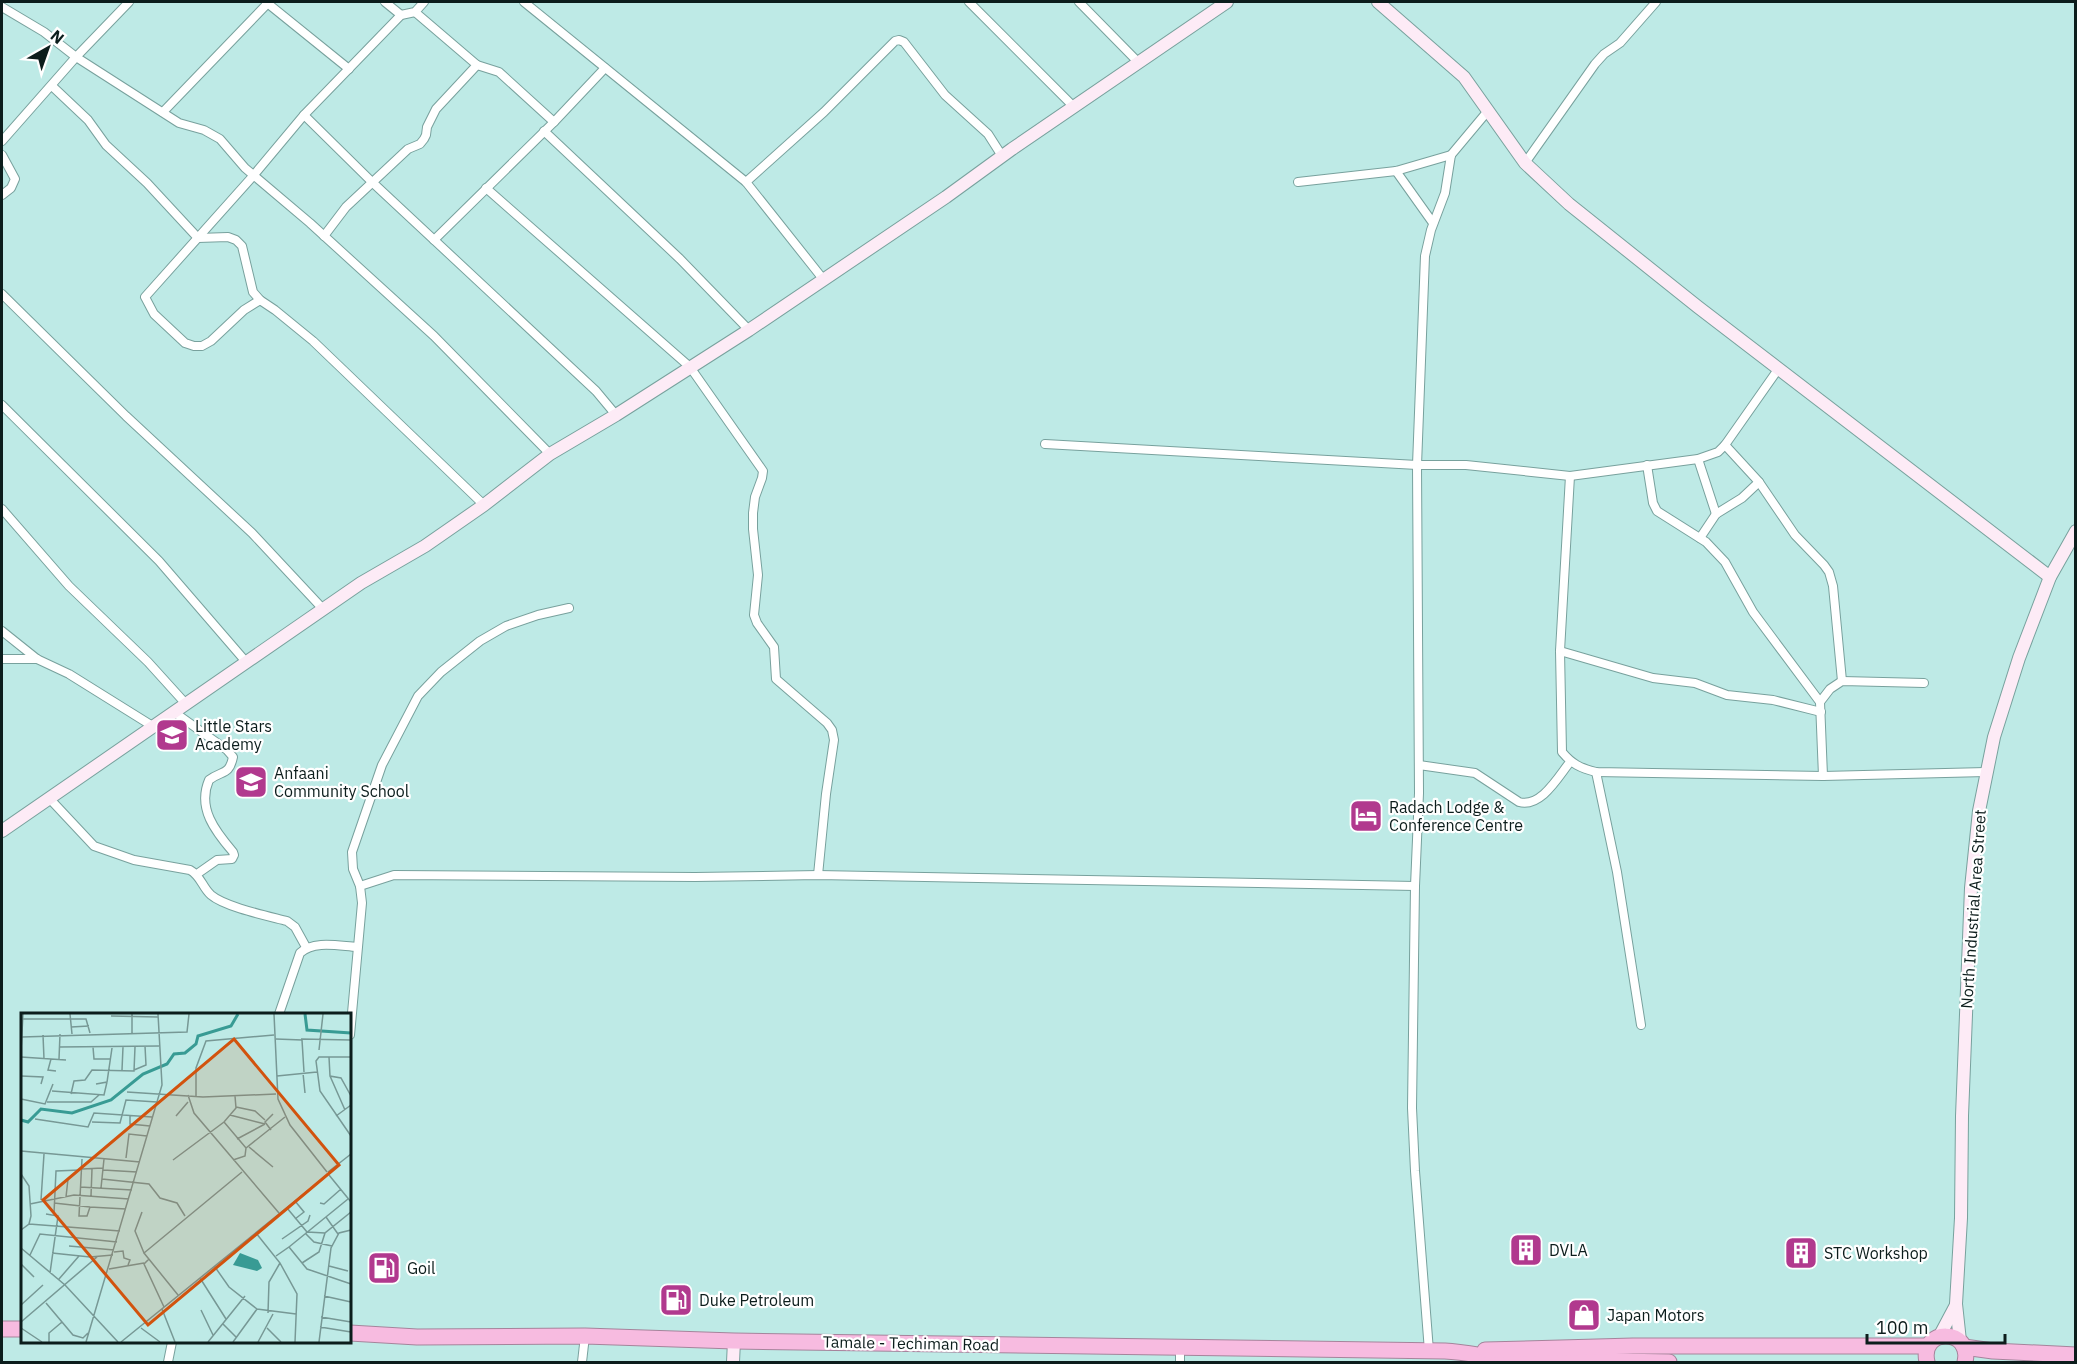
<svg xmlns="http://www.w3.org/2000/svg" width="2077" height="1364" font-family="'IBM Plex Sans',sans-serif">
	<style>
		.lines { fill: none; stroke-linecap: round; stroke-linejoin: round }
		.street-casing { stroke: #78a19d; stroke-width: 10 }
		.secondary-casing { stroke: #78a19d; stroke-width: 14 }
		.highway-casing { stroke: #a5849b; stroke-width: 17 }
		.street { stroke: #fff; stroke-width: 8 }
		.secondary { stroke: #fdebf6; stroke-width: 12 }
		.highway { stroke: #f7bbe0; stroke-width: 15 }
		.labels { text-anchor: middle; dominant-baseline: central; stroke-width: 4.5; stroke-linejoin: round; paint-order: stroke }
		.poi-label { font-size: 16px; fill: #0c1d1c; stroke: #fff; text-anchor: start }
		.street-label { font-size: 16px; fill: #0c1d1c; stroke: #fff }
		.inset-river { fill: none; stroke: #389b94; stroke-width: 3 }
		.inset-road { fill: none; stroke: #779895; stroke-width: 1.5 }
		.view { fill: #d2530e; fill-opacity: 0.15; stroke: #d2530e; stroke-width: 3 }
		.inset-edge { fill: none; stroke: #0c1d1c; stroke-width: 3 }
	</style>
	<rect width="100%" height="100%" fill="#beeae6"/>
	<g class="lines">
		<defs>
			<g id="street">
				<polyline points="266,2 349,69"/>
				<polyline points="385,2 401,15"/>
				<polyline points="424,2 415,12 401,15 304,115 253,176 145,297 154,314 185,343 194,346 202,346 211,341 244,310 260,300 275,310 313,341 484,505"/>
				<polyline points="524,2 746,182 823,279"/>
				<polyline points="969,2 1074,107"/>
				<polyline points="1079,2 1138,62"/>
				<polyline points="2,7 44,32 76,57 179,123 204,130 220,139 245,168 310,223 434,336 550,454"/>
				<polyline points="415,12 477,65 499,72 554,122"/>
				<polyline points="52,86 88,120 106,145 147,183 198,238 228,237 236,240 242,246 253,292 260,300"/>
				<polyline points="163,112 268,3"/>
				<polyline points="304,115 372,182 596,391 616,415"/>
				<polyline points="544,131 680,259 749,330"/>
				<polyline points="2,141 76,57 129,2"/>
				<polyline points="2,155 15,179 11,188 2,195"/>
				<polyline points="1525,163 1595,64 1604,54 1620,43 1656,2"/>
				<polyline points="1396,171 1433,223"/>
				<polyline points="746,182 824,112 895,41 899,40 904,42 945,95 988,134 1002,156"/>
				<polyline points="1298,182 1396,171 1451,155"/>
				<polyline points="486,188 690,367 763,471 762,478 755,497 753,513 753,529 758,575 754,615 757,623 774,647 776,679 827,723 832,730 834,740 826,794 818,875"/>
				<polyline points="324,236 346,207 408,149 420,144 424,139 426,135 427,127 436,109 477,65"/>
				<polyline points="434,240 554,122 605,68"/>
				<polyline points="2,294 126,416 252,533 323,609"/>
				<polyline points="2,405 159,561 247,663"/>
				<polyline points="1045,444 1417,465 1466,465 1570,476 1698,459 1718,452 1725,445 1779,368"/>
				<polyline points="1725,445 1759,482 1795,535 1824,565 1829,572 1833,586 1842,681"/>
				<polyline points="1698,459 1716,514"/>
				<polyline points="1647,465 1653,503 1657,511 1706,542 1725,562 1753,612 1820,702"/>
				<path d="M1570 476 1560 651 1562 752C1572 764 1580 768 1596 772L1823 776 1986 772"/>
				<polyline points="2,509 69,586 148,662 186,704"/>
				<polyline points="1700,538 1716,514 1742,498 1759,482"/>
				<polyline points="2,631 37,659 69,674 154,727"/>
				<polyline points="1560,651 1653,678 1695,683 1727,695 1773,700 1821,712"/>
				<polyline points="2,659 37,659"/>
				<path d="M174 712 227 750 233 757C229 776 222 770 209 780 197 808 215 831 233 852L234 855 232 859 217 860 197 874"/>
				<path d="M1419 765 1475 773 1519 802C1541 808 1558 777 1570 762"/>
				<polyline points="1596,772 1617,872 1641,1025"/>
				<polyline points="1823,776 1820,702 1830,689 1842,681 1924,683"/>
				<path d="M49 798 94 846 134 860 190 870C201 876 202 887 211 895 225 907 268 916 287 921L295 927 306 947"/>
				<polyline points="360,886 353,869 352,852 382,765 418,696 441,672 480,641 506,626 538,615 569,608"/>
				<path d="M279 1014 300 953C314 940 339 946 357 947"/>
				<polyline points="350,1035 362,903 360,886 394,875 695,877 818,875 1415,886"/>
				<polyline points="1180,1346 1180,1362"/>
				<polyline points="1429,1351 1415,1171 1412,1108 1415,886 1419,793 1417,465 1425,256 1431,230 1445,193 1451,155 1487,112"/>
				<polyline points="168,1362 172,1342"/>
				<polyline points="582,1362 585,1336"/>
			</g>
			<g id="secondary">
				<polyline points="1378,2 1464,77 1525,163 1569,204 1698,307 2050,577"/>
				<polyline points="2,831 361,583 425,546 484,505 550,454 616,415 749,330 946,197 1012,149 1227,2"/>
				<polyline points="1939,1337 1956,1305"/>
				<polyline points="1960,1341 1956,1304 1961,1218 1962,1116 1971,888 1979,811 1994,737 2019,658 2050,577 2076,531"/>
				<polyline points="733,1362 734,1341"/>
			</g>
			<g id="highway">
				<polyline points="2,1329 22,1329"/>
				<path d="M350 1333 417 1337 585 1336 734 1341 1445 1351C1466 1352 1486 1357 1507 1359L1669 1362"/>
				<polyline points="1964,1347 1993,1351 2076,1355"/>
				<polyline points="1485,1350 1633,1346 1928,1346"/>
				<path d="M1927 1362C1919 1327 1973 1328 1965 1362"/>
			</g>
		</defs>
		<!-- street casing -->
		<use href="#street" class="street-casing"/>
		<!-- secondary casing -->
		<use href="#secondary" class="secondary-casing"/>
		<!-- highway casing -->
		<use href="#highway" class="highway-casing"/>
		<!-- street -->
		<use href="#street" class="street"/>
		<!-- secondary -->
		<use href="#secondary" class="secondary"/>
		<!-- highway -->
		<use href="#highway" class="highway"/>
	</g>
	<!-- icons -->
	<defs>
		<symbol id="school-square" viewBox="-11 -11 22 22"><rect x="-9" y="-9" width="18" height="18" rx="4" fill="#b1398e" stroke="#fff"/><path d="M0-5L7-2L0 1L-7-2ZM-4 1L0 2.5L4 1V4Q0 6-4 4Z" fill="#fff"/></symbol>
		<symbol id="hotel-square" viewBox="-11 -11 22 22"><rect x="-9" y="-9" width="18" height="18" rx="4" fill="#b1398e" stroke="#fff"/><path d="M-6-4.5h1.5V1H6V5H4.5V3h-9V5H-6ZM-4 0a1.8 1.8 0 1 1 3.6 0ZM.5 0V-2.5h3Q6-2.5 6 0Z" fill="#fff"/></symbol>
		<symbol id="building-square" viewBox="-11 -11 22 22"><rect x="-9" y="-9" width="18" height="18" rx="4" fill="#b1398e" stroke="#fff"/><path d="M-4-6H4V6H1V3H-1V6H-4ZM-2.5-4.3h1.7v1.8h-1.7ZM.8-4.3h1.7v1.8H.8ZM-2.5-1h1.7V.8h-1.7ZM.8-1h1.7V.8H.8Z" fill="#fff"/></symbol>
		<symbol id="fuel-square" viewBox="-11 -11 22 22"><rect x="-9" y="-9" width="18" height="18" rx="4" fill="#b1398e" stroke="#fff"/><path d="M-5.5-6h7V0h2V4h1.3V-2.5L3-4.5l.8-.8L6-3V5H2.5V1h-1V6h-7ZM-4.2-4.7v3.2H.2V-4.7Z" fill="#fff"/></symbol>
		<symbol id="shop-square" viewBox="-11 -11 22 22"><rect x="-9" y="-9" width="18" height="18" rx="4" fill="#b1398e" stroke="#fff"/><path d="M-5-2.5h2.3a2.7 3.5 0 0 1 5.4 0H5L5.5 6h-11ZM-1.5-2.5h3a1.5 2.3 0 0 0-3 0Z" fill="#fff"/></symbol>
	</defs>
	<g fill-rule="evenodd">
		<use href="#school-square" x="153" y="716" width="38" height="38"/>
		<use href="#school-square" x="232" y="763" width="38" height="38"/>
		<use href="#hotel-square" x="1347" y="797" width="38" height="38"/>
		<use href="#building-square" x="1507" y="1231" width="38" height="38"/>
		<use href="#building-square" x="1782" y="1234" width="38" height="38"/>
		<use href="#fuel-square" x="365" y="1249" width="38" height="38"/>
		<use href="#fuel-square" x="657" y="1281" width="38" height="38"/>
		<use href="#shop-square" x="1565" y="1296" width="38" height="38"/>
	</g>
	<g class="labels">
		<!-- poi labels -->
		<g class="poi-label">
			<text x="195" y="726">Little Stars<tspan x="195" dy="18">Academy</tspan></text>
			<text x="274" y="773">Anfaani<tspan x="274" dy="18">Community School</tspan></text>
			<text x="1389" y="807">Radach Lodge &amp;<tspan x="1389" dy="18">Conference Centre</tspan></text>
			<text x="1549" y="1250">DVLA</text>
			<text x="1824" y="1253">STC Workshop</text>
			<text x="407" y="1268">Goil</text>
			<text x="699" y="1300">Duke Petroleum</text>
			<text x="1607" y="1315">Japan Motors</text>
		</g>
		<!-- street labels -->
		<g class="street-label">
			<text transform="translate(1973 909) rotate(-86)">North Industrial Area Street</text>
			<text transform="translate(911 1343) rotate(1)">Tamale - Techiman Road</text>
		</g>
	</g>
	<!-- overview -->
	<g transform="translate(21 1013)">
		<rect width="330" height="330" fill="#beeae6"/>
		<path d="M219 240 237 247 241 255 236 258 212 252Z" fill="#389b94"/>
		<path class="inset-river" d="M284 1 286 17 330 20M0 107 7 109 20 96 51 100 90 87 122 61 146 51 153 41 164 40 175 31 177 23 210 13 217 1"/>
		<path class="inset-road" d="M49 1 51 21M111 1V20M253 1 257 86 269 112 306 159M90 3 137 4M0 6H65L69 20M50 14 68 13M22 22 23 46M1 24 166 19 168 1M255 26 281 27 283 59M280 26 330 27M38 34 138 33M72 34 73 46H90M298 37 302 1M0 38 2 1M0 44 45 47M308 44 309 63 320 65 330 83M330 44H298L295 48 299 78 330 123M30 46 27 57 35 58M38 46 39 21M101 57 102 34M113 57 125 52 124 33M282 60 284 80M0 63 22 64 20 71M256 63 296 59M309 63 324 97M75 71 86 69 91 35M31 78 83 82 86 69M106 79 182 84 255 81M50 81 53 68 64 67 71 57 113 58 114 34M167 82 173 100 258 200M175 84V55L185 28 253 22M0 86 24 91 32 71M26 89H70L78 82M215 94 234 98 244 107M109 102V111L129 113M209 102 244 111M155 103 167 89M315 103 330 92M14 106 67 114 73 100 131 104M71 109 99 110 105 87 136 89M203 109 225 135 264 104M250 117 244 109 252 101M216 126 244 111M228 134 252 154M0 138 119 149M105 145 108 121 126 123M61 146 58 203H66L69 194 105 196M152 147 203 109 215 95 214 83M212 147 224 143 225 135M61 156 82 155M82 157 116 159M307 159 330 141M0 161 8 173 10 203 8 211 0 217M308 162 330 189M81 166 128 171 139 185 156 190 164 203M59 174 111 177M80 175 83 146M70 183 71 156M45 184 47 166M20 187 23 141M274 188 283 199 274 206M33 190 69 194M299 190 303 191 320 176M9 191 53 182 108 186M266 195 286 219 304 220M121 199 114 218 123 240M33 200 35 158 59 157M25 201 37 203 29 260M305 204 317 221M8 211 99 218M235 220 259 250 248 269 247 300M284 220 293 229 311 233M261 226 287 208 289 202M48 233 93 237M268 234 327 186M0 235 44 272 97 329M93 239 102 238 103 245 109 247 107 252M31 240 69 244 92 242M9 242 19 221 96 229M255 243 268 234 286 256 330 271M128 246 123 251 143 294M259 250 276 281 274 329M281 250 298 239 304 220 330 199M0 251 13 264M308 253 327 258M194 254 208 274 236 296 275 301M88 256 123 250M179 265 205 306M38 266 58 243M157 282 123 240 221 159M303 283 330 289M25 290 52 322 62 325 67 320M0 292 22 272M141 296 154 329M180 297 192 322M300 304 330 309M0 309 76 244M202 311 215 324M299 314 330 319M0 315 21 329M120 315 139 329M246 315 260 329M28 329V320L41 309M65 329 141 72 137 1M100 329 305 163M187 329 224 283M212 329 236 296M237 329 252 301M298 329 310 235 318 220 330 217"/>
		<path class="view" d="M213 26 318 152 127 312 22 187Z"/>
		<rect width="330" height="330" class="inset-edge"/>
	</g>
	<!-- border -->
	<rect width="2077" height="1364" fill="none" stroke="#0c1d1c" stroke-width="6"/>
	<!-- north arrow -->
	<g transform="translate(48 48) rotate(40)" stroke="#ffffff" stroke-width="4.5" paint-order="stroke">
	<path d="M0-4.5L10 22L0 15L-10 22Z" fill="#0c1d1c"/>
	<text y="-9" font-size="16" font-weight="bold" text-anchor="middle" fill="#0c1d1c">N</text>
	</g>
	<!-- scale -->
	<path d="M1867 1334v9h138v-9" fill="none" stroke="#0c1d1c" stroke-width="3"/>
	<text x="1876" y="1334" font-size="18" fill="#0c1d1c" stroke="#ffffff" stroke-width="4.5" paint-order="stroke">100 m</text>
</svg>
